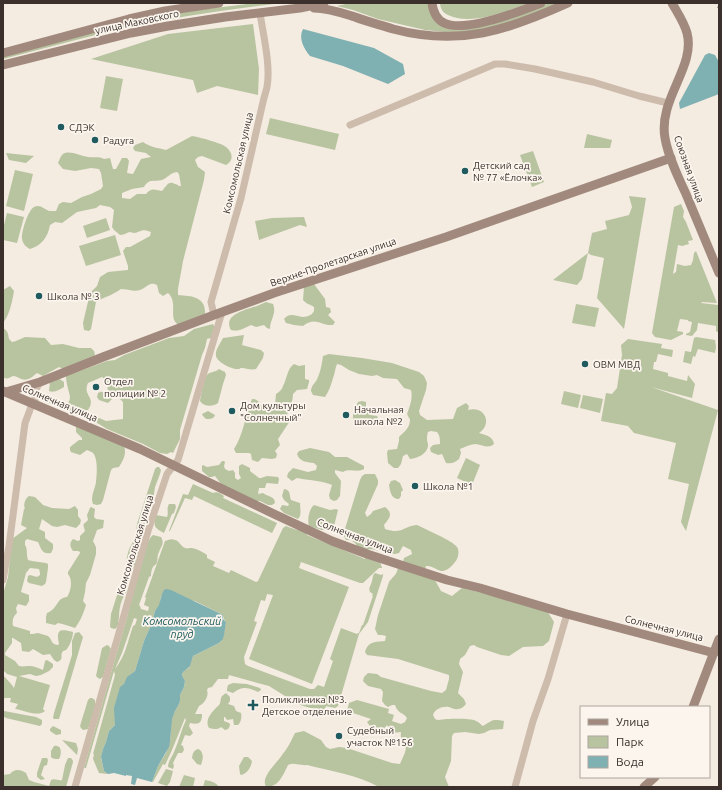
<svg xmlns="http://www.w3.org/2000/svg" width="722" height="790" font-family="Ubuntu,sans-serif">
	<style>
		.green { fill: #b8c4a0; fill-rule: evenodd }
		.water { fill: #7fb0b2 }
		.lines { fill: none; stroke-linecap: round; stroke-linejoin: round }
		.street { stroke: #cdbbac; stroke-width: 7 }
		.secondary { stroke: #a18a7d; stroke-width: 9 }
		.rail { stroke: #3b302b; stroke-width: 2; stroke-dasharray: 1 3; stroke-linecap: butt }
		.poi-dot { fill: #1f5a5e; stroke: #fbf5ee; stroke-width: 1.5 }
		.labels { text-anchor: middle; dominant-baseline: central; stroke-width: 3.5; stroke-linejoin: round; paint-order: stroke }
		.street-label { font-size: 10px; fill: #3b302b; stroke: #fbf5ee }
		.poi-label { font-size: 10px; fill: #3b302b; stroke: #fbf5ee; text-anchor: start }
		.water-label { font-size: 11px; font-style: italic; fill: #1f5a5e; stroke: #fbf5ee }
	</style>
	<rect width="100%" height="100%" fill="#f4ebe1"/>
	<!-- green -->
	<g class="green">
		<path d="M254 3H282C243 8 204 13 165 20 110 30 57 45 3 59V56C56 42 109 26 163 16 193 10 224 7 254 3Z"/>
		<polygon points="350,3 429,3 447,27 512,18 549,3 559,3 532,16 478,31 445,32 425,30 378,19 353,10 337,6"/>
		<path d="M440 3H529C507 11 471 26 448 15 443 13 440 8 440 3Z"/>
		<polygon points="253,24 259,69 258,95 217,86 197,93 193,80 91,59 168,34"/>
		<polygon points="106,76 123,79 117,111 100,108"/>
		<polygon points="270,118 339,134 335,150 266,134"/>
		<polygon points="587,134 612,140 610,148 584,148"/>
		<path d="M192 136C198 137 222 143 226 147 233 153 234 160 226 165L202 156 198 157 195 160 198 167 205 172 204 180 183 261 178 289V295C192 296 206 297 205 314L179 325C167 319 179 303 168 293L163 296 159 293 157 285C149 281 147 288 140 290 134 292 127 289 121 289 113 295 104 297 96 302L91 329 89 331 84 330 83 323 90 293 97 286 100 277 108 272 128 270V266L123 251 126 247H130L150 236 151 232C141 228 142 232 134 233 129 233 132 231 127 233 125 234 122 235 120 235L114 230 112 227 114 210 110 207 100 205 96 208 77 212 62 223 55 222 50 225C48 237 41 246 30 249 26 247 23 244 22 239 21 233 28 210 34 207 40 204 44 209 49 211 51 211 54 211 56 211L59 204 63 202 71 203 82 197 91 194 101 189 103 186 101 173 99 169 91 168 75 171 63 169 58 163C60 159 61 154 65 153 72 151 81 156 88 157 94 158 98 156 104 159L110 158 113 169H116L122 158H127L129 161 127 173 133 174 141 159 151 157 146 153 135 151 133 148 135 145 143 142C150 147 158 148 166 150ZM177 172 179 174 181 186C175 185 181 186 175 184 168 180 166 187 162 191 154 190 152 187 146 194H137L130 199 122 198V193L132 189 144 187C149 178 154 182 162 180 168 178 169 173 177 172Z"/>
		<polygon points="533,151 544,182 532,187 520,155"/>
		<polygon points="6,153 34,156 26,163 9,160"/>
		<polygon points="15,170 33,174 24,211 6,206"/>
		<polygon points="629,196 646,198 624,329 597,298 604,258 591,255 588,253 582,279 577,285 553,280 588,253 592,233 607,229 605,221 629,215 632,207"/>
		<polygon points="681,204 684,211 683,217 686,222 693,240 688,241 689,244 682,246 678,245 673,274 676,272 677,264 685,266 691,265 693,260 694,253 696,251 717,303 702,302 701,303 718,305 719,307 719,333 716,331 716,326 698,323 697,330 692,336 686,335 686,334 690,332 692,322 688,321 688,320 680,319 677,331 683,332 683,334 671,340 655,337 652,333 674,207"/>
		<polygon points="7,213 24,217 17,243 3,240 3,229"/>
		<polygon points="304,217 307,227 300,225 259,240 255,221 272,218"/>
		<polygon points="106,218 110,230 87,238 83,226"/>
		<polygon points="115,235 121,255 86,266 79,246"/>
		<path d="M314 284 325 299 326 307 330 308 331 312 328 315 335 322 333 325C320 326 316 316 303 326L294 325 286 323 284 319C290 312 295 316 303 317 306 317 309 316 312 314L314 311V307C310 304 306 304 303 300L304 287Z"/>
		<path d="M10 286 14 291C12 302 10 314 3 323V290Z"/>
		<path d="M266 302 273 304C277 314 270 319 270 329L267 328 264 325 256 327 251 325C244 328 239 332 231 330 229 327 228 322 231 318 236 312 250 308 257 306 260 305 263 303 266 302Z"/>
		<polygon points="576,304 599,308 595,327 572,323"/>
		<path d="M213 324 214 326V328L211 338 207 339 205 348 202 355 180 430V439L173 453 171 452 167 454 160 453 143 444 107 429 89 418 92 415 106 421 123 419V402L118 397 113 398 108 403 99 400 97 397 98 393C103 390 102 393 107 393L108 392 107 381 102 377 88 383C82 396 97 397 88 410L84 411 82 414 78 415 67 410C66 404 70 402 70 397 69 390 66 384 66 376L107 361 115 360 124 355 169 338 184 336 194 329Z"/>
		<path d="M3 328C8 331 8 333 9 339L12 342 16 341 25 337 45 338 51 345 63 344 79 348H91L94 351 95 355 92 358 63 369 59 367 43 376 37 373C31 378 27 382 19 378 17 377 16 376 13 376 8 378 9 379 4 378Z"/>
		<path d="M244 335 242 345 261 350 264 353 263 358 256 369C251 370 248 369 243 368 237 368 243 369 237 369 231 369 217 362 216 356 215 350 220 344 223 338Z"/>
		<polygon points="696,337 715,340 716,347 715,353 698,349 695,357 693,356 691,364 683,362 685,351 691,352 694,338"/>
		<polygon points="628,339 662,344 661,348 673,350 672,357 658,354 656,362 654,362 653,369 668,373 668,376 687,381 688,375 695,384 692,398 651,387 718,410 686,531 681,522 689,484 668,479 676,443 634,433 628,426 601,421 606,393 612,394 617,388 622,355 621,345"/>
		<path d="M329 354 362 358 392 363 419 372 424 376 427 383 426 390 419 411 420 415 427 420 453 419 457 408 466 403 469 406 468 410C485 405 493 424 479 433 485 435 493 436 494 444 488 449 483 445 476 444 471 444 465 447 460 449L461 453 459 459C454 463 452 464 446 463L442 454 438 455 431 452 430 448 433 445 440 444C440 439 440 436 437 432L431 431 428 432C427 435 427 437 427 439 427 444 428 440 428 446 427 454 418 458 410 459L407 454 403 456 401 464 398 468H394L388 463 387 453 388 450 397 449 399 441V437C405 431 410 428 410 419L409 418 407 414C410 406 413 398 411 390L404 388 397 379 383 378 377 375 372 376 359 374 349 370 341 365 337 364C335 369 335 373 333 378 331 385 329 391 325 397L313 395 311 391C311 385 316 383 318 377 321 370 322 363 323 356Z"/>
		<path d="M294 364 299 366 305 365V379L309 380V382L307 389 297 390 293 394C293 402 289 409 287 415L290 421 278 439 280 445 275 451 277 454 276 458 272 459 262 458 258 462 252 460 251 454 249 453H236L234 449C244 434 245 415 252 399 258 398 261 405 264 410H269L275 405 276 394C279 392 282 390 283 386 287 379 287 369 294 364Z"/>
		<path d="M219 369 225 372 226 375 223 384 218 403C213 407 204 407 200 401 201 395 204 379 207 375 210 371 215 373 219 369Z"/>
		<path d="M58 378 64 382V387C59 390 54 393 49 391L50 382Z"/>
		<polygon points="564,391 581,395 578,408 561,404"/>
		<polygon points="583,395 603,399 600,413 580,408"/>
		<polygon points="49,399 63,402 64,404 64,407 62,408 49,403 48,400"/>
		<path d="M362 401 366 402V410L370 415 377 416 379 420 376 423H357L354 421C351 414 355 408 358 402Z"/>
		<path d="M208 411 215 415C214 419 210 419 206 419L203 416 202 414Z"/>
		<path d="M76 424 124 446C127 454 123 460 119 467L113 468 111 470 103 500 101 504 97 505 93 504C90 497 95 489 96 482 97 475 98 458 93 453 92 452 89 451 87 450L80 455 71 452 70 450V447L79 440H82V438L76 432Z"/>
		<path d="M310 448 329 452 335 457H347L364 466V469C358 473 350 468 343 472L335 470V473L341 481 340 496 337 500 334 501 330 499 329 495 332 485C324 481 307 480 297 478L292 481 287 477 288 473 293 468 308 472 316 470 317 466 314 463C306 462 300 462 297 454L299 451Z"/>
		<polygon points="466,458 480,465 472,485 457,478"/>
		<path d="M222 461H224L225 462 224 466 225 469 229 471 233 470 235 473V478L238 480 241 478 239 474V466L242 464 250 468V471L259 478H261L267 476 278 477 279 479 278 484 267 483 266 484 265 488H259L258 494 263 493C268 497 275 496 275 503L272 505H268L260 501H252L221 484 215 476 212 477H209L202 471V466L203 465 207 467 219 465Z"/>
		<polygon points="157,467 159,467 161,470 160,474 155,487 153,501 141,536 137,536 136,533 137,524 155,469"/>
		<path d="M365 474H375L378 480V484L365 513 367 517 371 514 373 511 385 507C394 514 389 518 384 525L385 529C403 535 403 526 417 525 425 529 453 541 457 547 460 551 458 559 455 562 452 566 448 570 443 571 437 571 432 565 426 566L425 570 436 582 441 591 452 596 462 588 546 609 554 622 549 641 543 646 523 647 509 656 501 655 477 647 474 645 470 646 465 655 460 659 459 664 463 672 458 693 464 699 466 704C464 706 462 709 458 709 455 710 452 708 449 707 442 706 435 709 433 715L435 719C439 721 442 719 447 719 454 719 470 718 476 721 479 722 481 725 483 726 493 720 492 719 504 721L503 729 490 730 484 733 479 734 465 732 454 733 452 736 451 761 445 777 449 787H379C357 775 331 771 307 765 300 766 294 762 288 765 283 775 279 787 266 787 260 777 277 763 282 755 288 748 291 741 295 733L304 731 321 740 326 747 330 749 339 747 347 748 392 763 400 764C402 758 408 750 405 744 402 737 400 740 401 732L391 733 387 725 382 731C376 731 370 727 367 722L371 719 347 711 349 703 357 700 389 709 388 713 394 715 392 721 401 724 405 722 407 718C403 712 398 714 395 705H392L388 707 385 705 382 701 383 692 381 689 368 686 363 681 364 677 368 673 377 674 381 677 431 691 442 693 446 690 449 679V675L398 659 367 655 365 652C368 641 376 642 385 641L386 636 382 635H378L375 629 378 615 389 582C395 574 398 575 398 563L403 562 404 558 412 554 411 550 403 546 399 553 395 554 371 549 367 550 357 549 356 544 351 540H346L344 536V532L360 480 362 476Z"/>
		<path d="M395 480 400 483 403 490 401 492V496L399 499C391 499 390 491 389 485L391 481Z"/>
		<path d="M193 484 213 493C217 491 220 493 224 496L223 498 275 522 277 523 272 533 194 496 192 500 185 498 170 531H169L183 494 188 495Z"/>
		<path d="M284 489C291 490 289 495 291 500L300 503C300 509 302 515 298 519L284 513 280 509 282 505 288 506 289 504 284 500 282 496Z"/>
		<path d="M29 496 35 497 43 505 52 508 69 509 75 506 78 510V516L81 520 80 524 76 528 65 525 57 527 52 526 42 519 39 529 45 532V538L53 544V549L51 553C42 555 41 548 38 542L27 539 25 541V545C28 549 26 554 28 560L32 561 46 563 48 564V568L46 582 45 584 42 586 29 583 27 581 28 576 30 575 37 577 40 575V573L39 569 30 568 26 573 21 592 29 595V601L26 606 18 604 16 608 17 613C13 616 12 621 13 626L30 631V634H33L38 633C41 634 45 635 48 636 53 640 50 644 58 645L59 644C56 630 59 628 73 632 73 637 70 646 66 650 65 650 64 651 63 651 59 656 65 659 57 662L54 660 50 654 43 655 33 649 29 652 22 651 21 643 13 638H12V643L5 653V655L15 661 19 666C23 667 25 666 29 666 34 666 38 668 43 670L45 661 47 660 53 664V667L49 671 41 675 36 676 30 674 19 676 50 685 43 709 45 711C38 717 25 711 16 709H15L18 704 10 702 11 698H5L3 699V675L12 685 14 688 17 677 7 674 3 670V594L8 577 12 539 27 528 21 525 24 509H25C23 504 25 499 29 496Z"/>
		<path d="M169 504H175L176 507 174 513 172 514 164 533C154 528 153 526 156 515L167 517C169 512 166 509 169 504Z"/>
		<path d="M314 505 330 510 336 509 338 510 334 526 332 529 322 530 309 526C307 520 309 509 314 505Z"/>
		<path d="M91 507 95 509 94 517 96 519 104 520 103 528 97 530 93 541 96 547V554L90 575 86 583 85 592 83 601 86 605C84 612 80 622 75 628 69 626 64 624 58 623L55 625 46 623V617L47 613C58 609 56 598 67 597 71 591 73 580 68 574V572L80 553V552L78 551H73C70 547 69 543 73 539L78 541 80 540V536L85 531C83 523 82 526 88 520L87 515 90 508Z"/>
		<path d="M286 526C293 529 299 530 306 532L307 535 365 559 367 554 379 558 382 568H379L363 583H360L301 562 299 568 349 587 312 684 249 659 273 595 267 594 265 601 261 600 254 621 257 622 244 657 245 664 248 666 310 689H314L318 685 324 687 333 661 330 659 341 628 357 634 358 633H359L362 625H363L373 596H372L373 594 370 592C368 587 371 586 372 581 373 578 372 576 375 573L381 575 383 574V576L368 622 359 634 338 706 335 708 326 706 324 712 290 702 285 696 269 686 229 675 228 679H218L212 687 208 688 207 690C209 696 205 703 199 706L195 714H202C202 723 199 725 190 723L189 726 193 733 190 736 185 735 181 745 183 746 184 750 182 753H178L173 763 174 766 173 769 168 767C168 761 172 757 174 752 179 741 181 730 186 720L185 718 172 750 165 765 163 764 153 782H152L158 766 166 753 170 742 171 728 168 727 175 711 178 706 180 701V695L184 687 185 681 182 675C183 671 185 670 189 668L193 656 219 643 221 641 223 638 226 622C223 619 224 616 221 614L195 601 161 596 160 605 155 611 152 623 144 641 135 671 130 675 115 706V725L109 731 106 742 103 749 101 758 104 771 108 774 99 773 93 759 94 754H93L115 675 114 671 86 768H84L127 617 145 547C148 543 150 537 153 535L161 537C165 544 161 546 159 552 157 555 158 559 157 562 155 567 156 563 153 567 151 570 151 574 151 576L149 577 139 605 140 606 141 609 148 611 149 607 144 605 146 598 145 597 165 541C168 540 171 538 175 540 180 541 180 546 185 548 190 549 186 548 192 548 197 549 203 552 207 555V558L215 562 213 566 229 573 231 570 256 582 258 581 283 528ZM134 618 137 619 135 625 133 626C127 643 126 655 115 669L122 653Z"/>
		<path d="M133 542 137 544 140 549 134 568 130 569 127 567C126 558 128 549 133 542Z"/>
		<path d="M127 581C129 589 125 594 122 600 120 605 119 611 119 617 118 622 119 626 115 629L111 628 110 626 111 614 120 586 123 583Z"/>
		<polygon points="79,632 83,637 59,719 54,719 53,718 54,713 72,655 72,641 75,633"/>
		<polygon points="107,645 109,646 111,649 103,677 100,679 98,678 96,676 102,648"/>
		<path d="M233 683 247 684 260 688 261 690 258 692C247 687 242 686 233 693L227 691V689L228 685Z"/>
		<path d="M226 693 230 697V701L228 704 234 706 236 711 241 713C242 717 241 722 238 725H234L233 719 227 720 225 717H224V721L229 723 230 724C230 727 228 730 225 730L221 727C218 730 213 729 209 728 204 719 213 711 219 705 221 703 220 699 222 696Z"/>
		<polygon points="90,698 92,698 95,700 95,707 88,729 83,730 81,728 80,726 88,700"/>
		<polygon points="4,711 36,717 42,720 42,724 40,726 6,718 3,716"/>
		<polygon points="53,726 61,730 61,734 56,735 50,731 50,729"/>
		<polygon points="62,740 76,743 78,749 77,755"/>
		<path d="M54 746C62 744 62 754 59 759 55 759 53 759 51 757V751Z"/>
		<path d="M198 749 200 750C204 754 203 759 201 765L197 764 192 758C193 753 193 751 198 749Z"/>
		<path d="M244 757H248L252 761C251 767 248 773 241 775L240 774 239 766Z"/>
		<polygon points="42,758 47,758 48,760 47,765 44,766 41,775 45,779 41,780 37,777 37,773"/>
		<path d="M68 758H71L73 761V762L66 787H3V775L10 774C14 769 20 769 26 773L29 780 34 782 49 786 51 780C55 778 58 781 62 780L65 765Z"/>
		<polygon points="166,769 173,771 170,782 167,786 158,783"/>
		<polygon points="184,775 195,778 193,787 179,787"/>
		<path d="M205 780C210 781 216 782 219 787H203Z"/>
	</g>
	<!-- water -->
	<g class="water">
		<path d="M303 29 374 48 403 64 405 74 388 84 343 66 310 56C304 49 298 38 303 29Z"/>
		<polygon points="709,53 715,55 719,62 719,94 680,109 679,103 705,55"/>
		<path d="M166 589 171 590 175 592 221 614 223 615V619L226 622 224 635 223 639 219 643 193 656 190 666C187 670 183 670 182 675L185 681 184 687 180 695V701L178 706 175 711 172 719 170 742 169 747 158 766 152 782 137 778 135 785 131 784 132 776 126 775V776L114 773 108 774 104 771 101 757 103 749 106 742 109 731 115 725 114 708 120 687 124 684 127 677 135 671 144 641 152 623 155 611 159 605 162 594 164 590Z"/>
	</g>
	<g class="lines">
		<!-- street -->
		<g class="street">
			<polyline points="350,125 495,64 505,64 535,69 593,82 639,96 668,103"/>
			<path d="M214 315 211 302 241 198 263 102C264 97 266 92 267 87 271 66 263 34 260 13"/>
			<polyline points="3,580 9,546 25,423 31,407 35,404 35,391 40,382"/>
			<polyline points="75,787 148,531 167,474 178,460 222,312"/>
			<polyline points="515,787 533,721 548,679 567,614"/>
		</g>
		<!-- secondary -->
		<g class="secondary">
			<path d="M432 3C433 11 436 19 444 23 464 33 521 11 541 3"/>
			<path d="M672 3C677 12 684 22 687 33 696 67 658 99 665 138 668 156 678 177 686 194 697 220 708 247 719 273"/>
			<path d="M314 8C328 8 342 13 355 17 368 22 381 25 393 29 460 47 508 30 568 3"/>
			<polyline points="3,53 129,19 165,11 219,3"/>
			<polyline points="3,65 131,33 168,26 225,17 300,8 324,3"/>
			<polyline points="3,391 140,449 274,514 332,541 367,554 447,580 480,588 567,614 714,653"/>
			<polyline points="6,392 40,382 103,357 214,315 274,293 446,237 671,158"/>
			<polyline points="693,707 719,639"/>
			<polyline points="644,787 655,777"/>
		</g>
		<!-- rail -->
		<polyline class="rail" points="716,3 719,8"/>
	</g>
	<!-- markers -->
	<g class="poi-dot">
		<circle cx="61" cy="127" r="4"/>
		<circle cx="95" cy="140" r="4"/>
		<circle cx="465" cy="171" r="4"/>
		<circle cx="39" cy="296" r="4"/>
		<circle cx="585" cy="364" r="4"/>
		<circle cx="96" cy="387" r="4"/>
		<circle cx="232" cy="411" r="4"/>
		<circle cx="346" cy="415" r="4"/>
		<circle cx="415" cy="486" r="4"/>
		<path d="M251 699h4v4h4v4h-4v4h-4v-4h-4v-4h4z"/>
		<circle cx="339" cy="736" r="4"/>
	</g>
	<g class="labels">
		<!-- street labels -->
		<g class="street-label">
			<text transform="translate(137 22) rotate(-12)">улица Маковского</text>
			<text transform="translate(238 163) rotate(-77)">Комсомольская улица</text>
			<text transform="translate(689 169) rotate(70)">Союзная улица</text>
			<text transform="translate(333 262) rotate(-19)">Верхне-Пролетарская улица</text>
			<text transform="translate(60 403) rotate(23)">Солнечная улица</text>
			<text transform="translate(355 536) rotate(21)">Солнечная улица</text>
			<text transform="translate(135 545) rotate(-73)">Комсомольская улица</text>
			<text transform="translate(664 628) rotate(14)">Солнечная улица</text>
		</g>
		<!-- poi labels -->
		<g class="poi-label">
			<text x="69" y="127">СДЭК</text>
			<text x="103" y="140">Радуга</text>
			<text x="473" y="165">Детский сад<tspan x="473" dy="12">№ 77 «Ёлочка»</tspan></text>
			<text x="47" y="296">Школа № 3</text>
			<text x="593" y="364">ОВМ МВД</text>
			<text x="104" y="381">Отдел<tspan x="104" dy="12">полиции № 2</tspan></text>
			<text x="240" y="405">Дом культуры<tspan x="240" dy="12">"Солнечный"</tspan></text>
			<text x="354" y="409">Начальная<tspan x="354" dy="12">школа №2</tspan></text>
			<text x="423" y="486">Школа №1</text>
			<text x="262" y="699">Поликлиника №3.<tspan x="262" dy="12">Детское отделение</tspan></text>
			<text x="347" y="730">Судебный<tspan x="347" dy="12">участок №156</tspan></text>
		</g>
		<!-- water labels -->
		<g class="water-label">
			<text x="182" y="621">Комсомольский<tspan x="182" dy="13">пруд</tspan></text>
		</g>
	</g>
	<!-- border -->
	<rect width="722" height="790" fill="none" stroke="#3b302b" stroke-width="8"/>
	<!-- legend -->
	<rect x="580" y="706" width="130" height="72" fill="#fbf5ee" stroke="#aea6a0"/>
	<rect x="588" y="719" width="20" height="6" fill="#a18a7d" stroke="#aea6a0"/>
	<text x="616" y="726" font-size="12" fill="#3b302b">Улица</text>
	<rect x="588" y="736" width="20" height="12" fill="#b8c4a0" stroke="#aea6a0"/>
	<text x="616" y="746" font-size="12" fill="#3b302b">Парк</text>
	<rect x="588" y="756" width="20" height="12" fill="#7fb0b2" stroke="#aea6a0"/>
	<text x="616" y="766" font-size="12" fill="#3b302b">Вода</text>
</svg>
